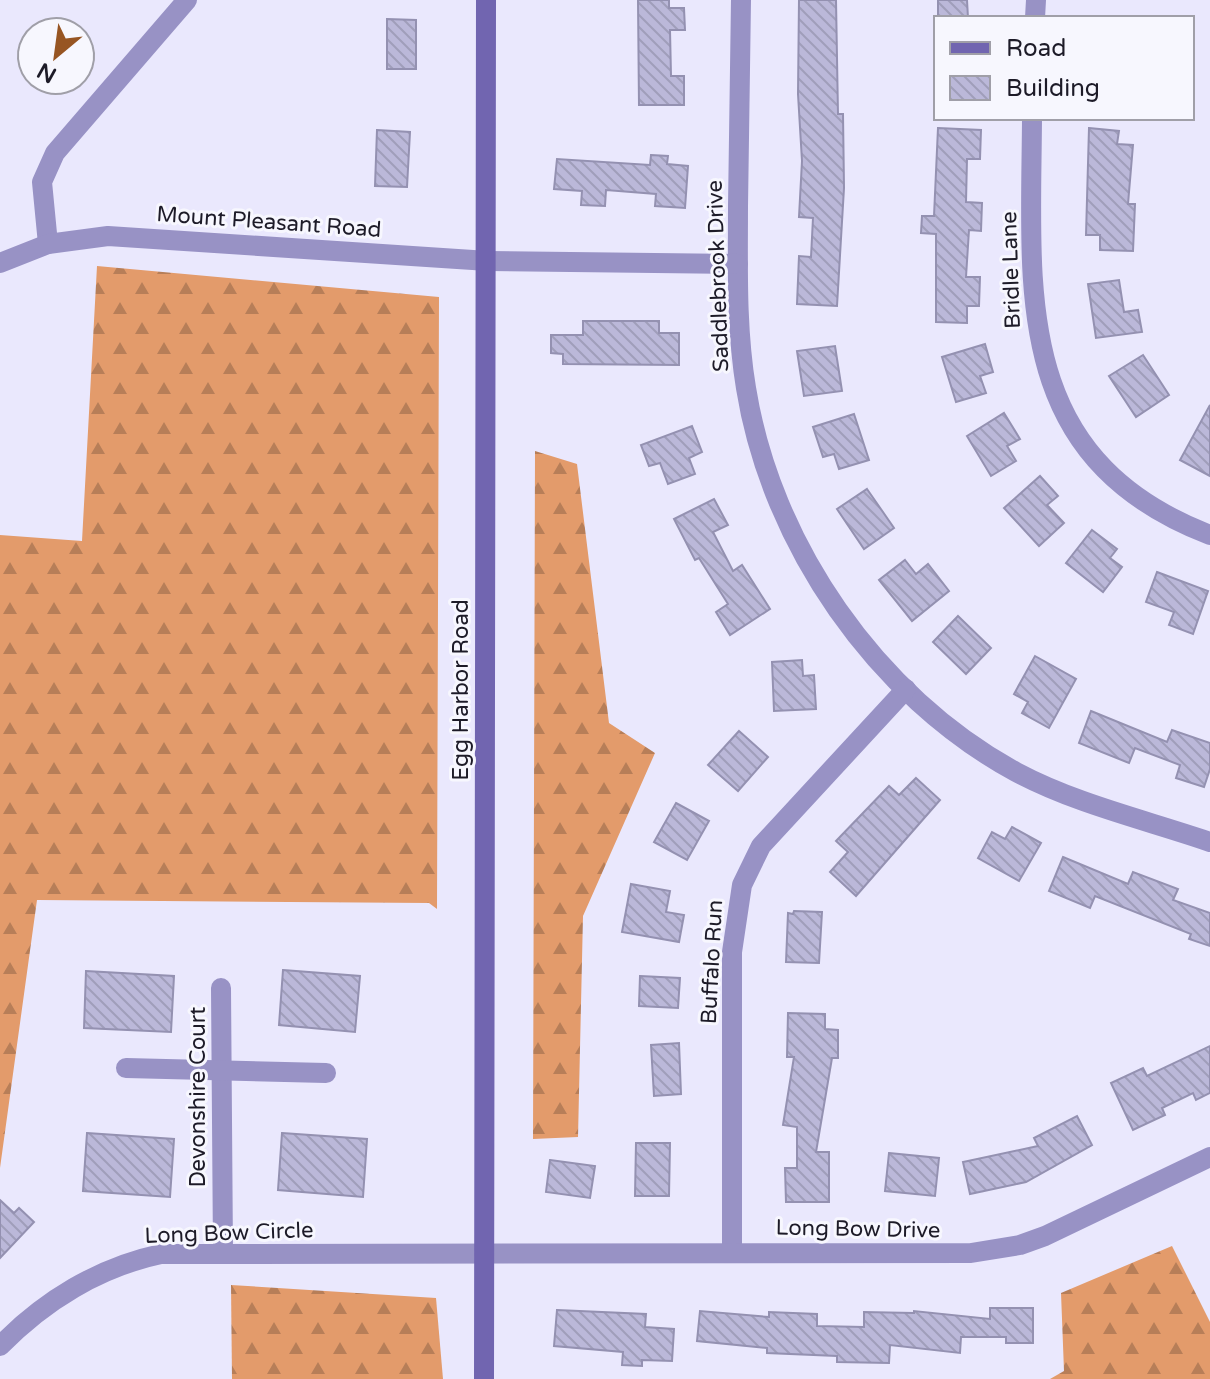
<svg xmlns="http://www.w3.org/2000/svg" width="1210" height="1379" font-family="'Varela Round',sans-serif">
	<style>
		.forest { fill: url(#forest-firs) }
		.building { fill: url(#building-back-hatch); stroke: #9491b1; stroke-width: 2 }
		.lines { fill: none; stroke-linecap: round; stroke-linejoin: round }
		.minor { stroke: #9892c5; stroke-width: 20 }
		.tertiary { stroke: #9892c5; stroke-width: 20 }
		.secondary { stroke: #7165b0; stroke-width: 20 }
		.labels { text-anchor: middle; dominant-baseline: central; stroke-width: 6; stroke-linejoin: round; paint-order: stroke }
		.street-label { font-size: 22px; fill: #1d1b28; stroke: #f7f7fe }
	</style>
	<defs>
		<pattern id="forest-firs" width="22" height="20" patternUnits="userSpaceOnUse" patternTransform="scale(2)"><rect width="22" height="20" fill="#e39b6b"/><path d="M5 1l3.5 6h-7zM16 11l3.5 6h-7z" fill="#b77e58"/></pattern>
		<pattern id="building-back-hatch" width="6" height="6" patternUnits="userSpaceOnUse" patternTransform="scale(2)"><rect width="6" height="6" fill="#bbb8d9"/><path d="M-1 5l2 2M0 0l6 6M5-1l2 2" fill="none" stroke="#a09eba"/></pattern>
	</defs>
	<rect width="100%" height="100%" fill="#eae8fd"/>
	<!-- forest -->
	<g class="forest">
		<polygon points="97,266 439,297 437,909 429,903 37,900 0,1168 0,535 82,541"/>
		<polygon points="535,451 577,464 609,723 655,753 583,916 578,1137 533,1139"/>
		<polygon points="1172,1246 1210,1322 1210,1379 1050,1379 1064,1371 1061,1293"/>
		<polygon points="231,1285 436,1298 443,1379 232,1379"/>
	</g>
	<!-- building -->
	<g class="building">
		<polygon points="638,0 669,0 669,8 684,8 685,30 670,30 671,76 684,76 684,105 639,105"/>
		<polygon points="799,0 836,0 838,114 843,114 844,188 837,306 797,304 799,256 811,257 813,218 799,217 802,161 798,94"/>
		<polygon points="938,0 967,0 968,18 938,18"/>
		<polygon points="387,19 416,20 416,69 387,69"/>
		<polygon points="938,128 981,130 980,159 967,159 966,202 982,203 981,231 969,230 966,277 980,277 979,306 967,306 967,323 936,322 936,234 921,233 922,216 934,216"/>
		<polygon points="1089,128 1119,131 1117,144 1133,145 1128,204 1135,204 1133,251 1100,250 1100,235 1086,235"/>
		<polygon points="377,130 410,132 407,187 375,186"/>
		<polygon points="651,155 668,156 667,164 688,166 685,208 655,206 656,194 606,190 605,206 581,205 582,191 554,189 557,159 650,165"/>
		<polygon points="1119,280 1124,312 1138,310 1142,332 1096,338 1088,284"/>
		<polygon points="583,321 659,321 659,333 679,333 679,365 563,364 563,354 551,353 551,335 583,335"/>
		<polygon points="985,344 993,372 980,376 986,393 956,402 942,357"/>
		<polygon points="835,346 842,391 804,396 797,351"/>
		<polygon points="1143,355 1169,395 1136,417 1109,376"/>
		<polygon points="1210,405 1210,476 1180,460"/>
		<polygon points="1004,413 1020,439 1007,446 1016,461 991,476 967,436"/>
		<polygon points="854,414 869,460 839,469 834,454 823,457 813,427"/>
		<polygon points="692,426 702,452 689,458 695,474 668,484 660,463 649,466 641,445"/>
		<polygon points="1040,476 1058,496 1047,505 1064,523 1039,546 1004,508"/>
		<polygon points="867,489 894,528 864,549 837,509"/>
		<polygon points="714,499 728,525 713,532 733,571 742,565 770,609 730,635 716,612 728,604 699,558 695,560 674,519"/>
		<polygon points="1092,530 1117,549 1110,558 1122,567 1103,592 1066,563"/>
		<polygon points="905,560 916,574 928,564 949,591 912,621 879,580"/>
		<polygon points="1157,572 1208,591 1193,634 1169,625 1174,612 1146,602"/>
		<polygon points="958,616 991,648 966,674 933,642"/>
		<polygon points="1035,656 1076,679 1049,728 1022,713 1028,702 1014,694"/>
		<polygon points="802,660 803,676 814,675 816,709 774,711 772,662"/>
		<polygon points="1091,711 1167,742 1172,730 1210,743 1210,769 1204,787 1176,778 1180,765 1135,748 1129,763 1079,743"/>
		<polygon points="739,731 768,757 738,791 708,765"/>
		<polygon points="916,778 940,800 856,896 830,872 848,852 836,841 889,786 899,795"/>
		<polygon points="676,803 709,821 687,860 654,842"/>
		<polygon points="1012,827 1041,843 1019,881 978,858 992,832 1005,839"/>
		<polygon points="1063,857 1128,884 1133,872 1178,889 1173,900 1210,913 1210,946 1189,939 1191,934 1095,896 1090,908 1049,891"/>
		<polygon points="631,884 670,891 666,912 684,915 679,942 622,932"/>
		<polygon points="794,911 822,912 819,963 786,962 788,913 793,914"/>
		<polygon points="283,970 360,976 355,1032 279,1025"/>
		<polygon points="86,971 174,976 171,1032 84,1028"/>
		<polygon points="640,976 680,978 678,1008 639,1006"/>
		<polygon points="788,1013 825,1014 825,1029 838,1030 838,1058 832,1058 816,1152 829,1152 829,1202 786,1202 785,1168 797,1168 797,1127 783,1125 794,1057 787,1057"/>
		<polygon points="679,1043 681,1094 654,1096 651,1045"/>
		<polygon points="1210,1046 1210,1093 1196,1100 1193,1093 1162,1108 1165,1115 1133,1130 1111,1083 1143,1068 1147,1076"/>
		<polygon points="1077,1116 1092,1145 1026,1182 970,1194 963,1162 1038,1146 1034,1138"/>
		<polygon points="87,1133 174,1139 170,1197 83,1191"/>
		<polygon points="282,1133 367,1139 363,1197 278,1190"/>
		<polygon points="636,1143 670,1143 669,1196 635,1196"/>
		<polygon points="889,1153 939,1158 935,1196 885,1191"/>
		<polygon points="550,1160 595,1166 590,1198 546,1192"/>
		<polygon points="0,1200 14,1213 19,1208 34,1222 0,1258"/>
		<polygon points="990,1308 1033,1308 1033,1343 1006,1343 1006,1337 961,1337 960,1353 890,1345 889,1363 837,1362 837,1356 767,1353 767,1348 697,1341 700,1311 769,1317 769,1312 817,1314 817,1326 864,1327 864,1312 914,1313 914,1311 990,1319"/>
		<polygon points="557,1310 646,1314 645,1327 674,1329 672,1361 642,1360 642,1366 622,1365 623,1352 554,1346"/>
	</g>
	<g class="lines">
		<!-- minor -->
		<g class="minor">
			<path d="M741 0C740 69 739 137 738 206 738 267 736 328 746 388 771 544 876 696 1016 772 1076 804 1146 820 1210 842"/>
			<polyline points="1035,18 1036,0"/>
			<path d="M1032 118C1031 294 1011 458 1210 535"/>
			<polyline points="48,244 42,182 55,153 187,0"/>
			<polyline points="488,261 738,264"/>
			<polyline points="221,988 223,1253"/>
			<polyline points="126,1068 326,1073"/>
			<polyline points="732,1252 732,952 742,885 761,846 906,689"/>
			<path d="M0 1346C44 1301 99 1267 161 1254L971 1253 1020 1245 1045 1236 1210 1157"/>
		</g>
		<!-- tertiary -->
		<polyline class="tertiary" points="0,263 48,244 108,236 488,261"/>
		<!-- secondary -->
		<polyline class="secondary" points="484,1379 486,0"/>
	</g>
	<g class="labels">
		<!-- street labels -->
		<g class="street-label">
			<text transform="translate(269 222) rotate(4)">Mount Pleasant Road</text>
			<text transform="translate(1011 270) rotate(-92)">Bridle Lane</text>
			<text transform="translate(718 276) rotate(-92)">Saddlebrook Drive</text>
			<text transform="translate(461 690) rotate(-90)">Egg Harbor Road</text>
			<text transform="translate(712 962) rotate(-87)">Buffalo Run</text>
			<text transform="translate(198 1097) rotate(-90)">Devonshire Court</text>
			<text transform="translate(858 1229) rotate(1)">Long Bow Drive</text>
			<text transform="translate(229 1233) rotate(-2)">Long Bow Circle</text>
		</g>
	</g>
	<!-- legend -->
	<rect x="934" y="16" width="260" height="104" fill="#f7f7fe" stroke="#a09fa8" stroke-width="2"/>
	<rect x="950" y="42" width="40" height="12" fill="#7165b0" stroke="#a09fa8" stroke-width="2"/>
	<text x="1006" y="56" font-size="24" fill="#1d1b28">Road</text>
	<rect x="950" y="76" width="40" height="24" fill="url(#building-back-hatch)" stroke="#a09fa8" stroke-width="2"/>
	<text x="1006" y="96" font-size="24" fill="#1d1b28">Building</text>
	<!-- north arrow -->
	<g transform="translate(56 56) rotate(209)"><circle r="38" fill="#f7f7fe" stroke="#a09fa8" stroke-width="2"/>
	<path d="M0-6L14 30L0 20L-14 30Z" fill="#975523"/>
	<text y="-12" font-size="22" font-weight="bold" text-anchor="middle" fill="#1d1b28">N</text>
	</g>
</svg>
